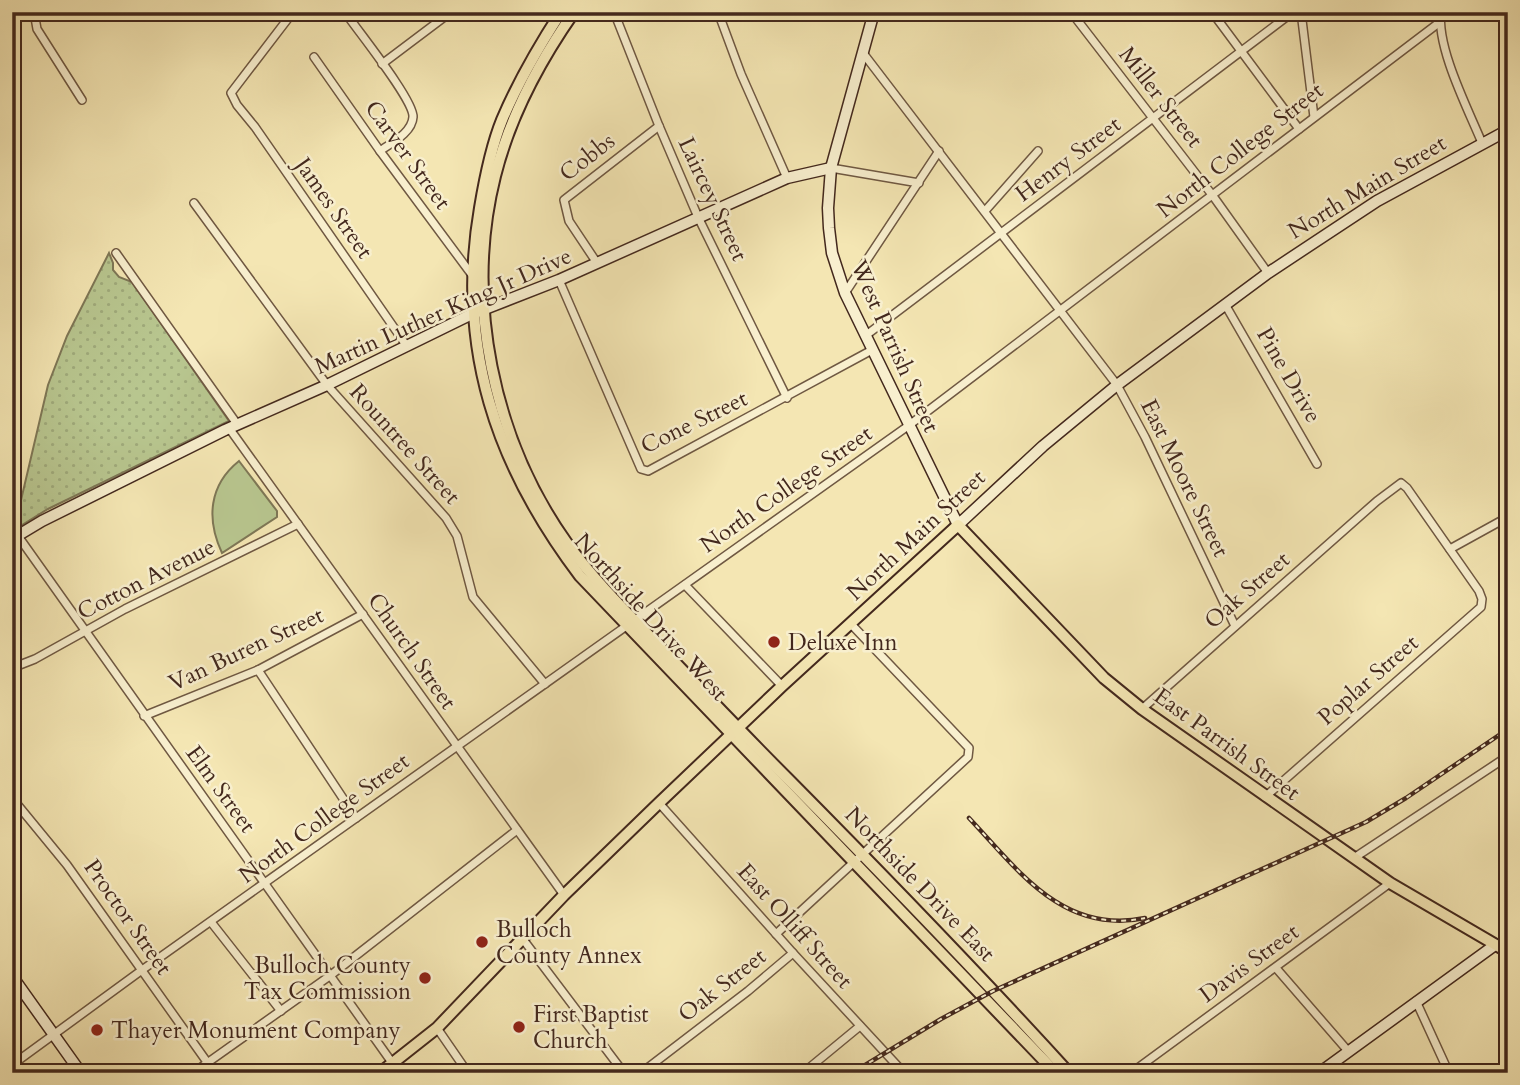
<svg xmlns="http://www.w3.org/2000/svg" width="1520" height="1085" font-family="Cardo,serif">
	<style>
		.green { fill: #b8c68f; stroke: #7e7756; stroke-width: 2 }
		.park { fill: url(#park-dots); stroke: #7e7756; stroke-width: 2 }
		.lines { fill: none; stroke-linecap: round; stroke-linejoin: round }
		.street-casing { stroke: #6f5842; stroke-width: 10 }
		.secondary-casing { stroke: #43281d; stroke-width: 13 }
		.primary-casing { stroke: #43281d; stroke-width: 14 }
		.street { stroke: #f8efce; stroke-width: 7 }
		.secondary { stroke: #f8efce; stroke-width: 10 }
		.primary { stroke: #f4e6b3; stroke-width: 10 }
		.rail-casing { stroke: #43281d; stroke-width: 4.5 }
		.rail { stroke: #f8efce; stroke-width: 2; stroke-dasharray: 5; stroke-linecap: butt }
		.poi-dot { fill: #8f2418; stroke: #f8efce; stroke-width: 2.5 }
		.labels { text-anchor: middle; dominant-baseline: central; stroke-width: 5; stroke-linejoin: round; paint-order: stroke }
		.street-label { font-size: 23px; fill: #43281d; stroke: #f8efce }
		.poi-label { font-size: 23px; fill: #43281d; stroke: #f8efce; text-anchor: start }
	</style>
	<defs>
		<pattern id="park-dots" width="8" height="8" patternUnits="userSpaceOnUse" patternTransform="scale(1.75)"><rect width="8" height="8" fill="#b8c68f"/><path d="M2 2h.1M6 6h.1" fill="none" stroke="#9faa7b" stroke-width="1.8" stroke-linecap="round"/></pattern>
	</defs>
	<rect width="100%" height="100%" fill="#f4e6b3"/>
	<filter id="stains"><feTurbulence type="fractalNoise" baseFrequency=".00286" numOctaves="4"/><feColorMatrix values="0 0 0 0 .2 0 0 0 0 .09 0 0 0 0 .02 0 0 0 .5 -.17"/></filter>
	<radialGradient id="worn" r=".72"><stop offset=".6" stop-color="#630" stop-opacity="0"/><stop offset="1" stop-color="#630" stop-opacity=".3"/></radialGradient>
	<!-- green -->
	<path class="green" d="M239 461 277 511V517L222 553C206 519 209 485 239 461Z"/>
	<!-- park -->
	<polygon class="park" points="109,253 113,263 113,270 119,277 132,282 229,421 48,509 14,530 48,385 67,336"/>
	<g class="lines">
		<defs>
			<g id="street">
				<polyline points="34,12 37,29 82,100"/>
				<polyline points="293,12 231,93 237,105 255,127 406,345"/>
				<path d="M345 12C357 30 414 100 413 117 412 133 391 143 380 151"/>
				<polyline points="614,12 659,126 698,217 787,398"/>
				<polyline points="718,12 741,74 787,178"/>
				<polyline points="1071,12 1213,196 1268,273"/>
				<polyline points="1212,12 1299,129"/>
				<polyline points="1301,12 1314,117"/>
				<path d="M1441 12C1436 47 1468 109 1482 143"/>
				<polyline points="863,53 1117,385 1145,437 1235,626"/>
				<polyline points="314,57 380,151 472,275"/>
				<polyline points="382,64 451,12"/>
				<polyline points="831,168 919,183"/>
				<polyline points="194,203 327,385 446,518 457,536 473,597 545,684"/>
				<polyline points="985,211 1038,151"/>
				<polyline points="116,253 237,424"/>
				<polyline points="597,263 569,221 564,200 659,126"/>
				<polyline points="559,280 641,469 648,471 872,350"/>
				<polyline points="845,293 939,151"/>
				<polyline points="1226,306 1317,464"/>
				<polyline points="865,336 1293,12"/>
				<polyline points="229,428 564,895"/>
				<polyline points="18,536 393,1064"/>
				<polyline points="1450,549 1508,517"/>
				<polyline points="12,558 18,536"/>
				<polyline points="685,585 782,686"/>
				<polyline points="12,668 35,659 125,609 298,524"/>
				<polyline points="258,670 356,818"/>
				<polyline points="1142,709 1377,501 1401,483 1407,488 1479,591 1482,599 1481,607 1265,797"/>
				<polyline points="144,716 258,670 363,614"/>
				<polyline points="12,798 67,865 207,1062"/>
				<polyline points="659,803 793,953 904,1073"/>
				<polyline points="1354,858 1508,756"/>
				<polyline points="211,922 281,1011"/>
				<polyline points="776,934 968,757 969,748 850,623"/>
				<polyline points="522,938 624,1073"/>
				<polyline points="1276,968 1348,1051"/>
				<polyline points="1416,1001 1449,1073"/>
				<polyline points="437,1028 468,1073"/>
				<polyline points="12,1065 142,970 908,426 1440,22"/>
				<polyline points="193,1073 331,975 517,830"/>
				<polyline points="641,1073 748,991 793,953"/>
				<polyline points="803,1073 860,1026"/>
				<polyline points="1131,1073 1390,883"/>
			</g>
			<g id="secondary">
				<polyline points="874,12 831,168 828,208 829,228 832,253 845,293 958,525 1043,446 1117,385 1268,273 1377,201 1508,130"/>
				<polyline points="12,539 42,521 225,430 327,385 472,314 559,280 787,178 831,168"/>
				<polyline points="12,976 81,1073"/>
				<polyline points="1319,1073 1495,945"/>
			</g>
			<g id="primary">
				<path d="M561 12C539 46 518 82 502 120 491 147 485 178 480 208 456 347 496 465 580 576L1056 1073"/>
				<path d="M574 12C539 62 510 116 495 176 464 299 493 439 566 542 594 581 629 615 662 649 704 693 746 737 789 780 884 876 978 973 1069 1073"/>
				<polyline points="380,1073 437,1028 564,895 659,803 782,686 958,525 1104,678 1142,709 1390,883 1508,952"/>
			</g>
		</defs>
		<!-- street casing -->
		<use href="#street" class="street-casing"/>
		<!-- secondary casing -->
		<use href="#secondary" class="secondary-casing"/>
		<!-- primary casing -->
		<use href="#primary" class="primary-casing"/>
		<!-- street -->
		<use href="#street" class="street"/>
		<!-- secondary -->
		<use href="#secondary" class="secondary"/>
		<!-- primary -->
		<use href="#primary" class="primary"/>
		<defs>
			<g id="rail">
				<path d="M969 818C1018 870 1063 935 1145 918"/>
				<polyline points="852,1073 941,1019 993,991 1366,822 1406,798 1508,729"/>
			</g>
		</defs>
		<!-- rail casing -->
		<use href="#rail" class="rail-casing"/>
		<!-- rail -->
		<use href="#rail" class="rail"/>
	</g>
	<!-- markers -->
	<g class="poi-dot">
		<circle cx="774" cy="642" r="7"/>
		<circle cx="482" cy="942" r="7"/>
		<circle cx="425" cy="978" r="7"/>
		<circle cx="519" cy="1027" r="7"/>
		<circle cx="97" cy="1030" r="7"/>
	</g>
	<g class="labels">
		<!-- street labels -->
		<g class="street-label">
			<text transform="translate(1161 97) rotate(52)">Miller Street</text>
			<text transform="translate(1240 150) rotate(-38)">North College Street</text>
			<text transform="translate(408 155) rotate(54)">Carver Street</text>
			<text transform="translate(587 157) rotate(-38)">Cobbs</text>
			<text transform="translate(1068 159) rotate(-37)">Henry Street</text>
			<text transform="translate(1367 187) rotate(-31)">North Main Street</text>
			<text transform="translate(713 199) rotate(65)">Laircey Street</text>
			<text transform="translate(334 208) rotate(55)">James Street</text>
			<text transform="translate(443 311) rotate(-24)">Martin Luther King Jr Drive</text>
			<text transform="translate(895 346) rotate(66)">West Parrish Street</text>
			<text transform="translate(1289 375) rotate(60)">Pine Drive</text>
			<text transform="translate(694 422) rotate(-26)">Cone Street</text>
			<text transform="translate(405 444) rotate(48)">Rountree Street</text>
			<text transform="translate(1185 478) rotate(64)">East Moore Street</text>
			<text transform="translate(786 489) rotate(-35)">North College Street</text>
			<text transform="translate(916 535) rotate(-43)">North Main Street</text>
			<text transform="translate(146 579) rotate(-27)">Cotton Avenue</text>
			<text transform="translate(1247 590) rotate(-41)">Oak Street</text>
			<text transform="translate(651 617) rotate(48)">Northside Drive West</text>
			<text transform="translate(246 649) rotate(-25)">Van Buren Street</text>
			<text transform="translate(412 651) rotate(55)">Church Street</text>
			<text transform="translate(1368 680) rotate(-41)">Poplar Street</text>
			<text transform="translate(1227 744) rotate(36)">East Parrish Street</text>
			<text transform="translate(221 789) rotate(54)">Elm Street</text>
			<text transform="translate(324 818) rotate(-36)">North College Street</text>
			<text transform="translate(920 884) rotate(46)">Northside Drive East</text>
			<text transform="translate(128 917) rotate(55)">Proctor Street</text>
			<text transform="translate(795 926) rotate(48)">East Olliff Street</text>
			<text transform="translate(1249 963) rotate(-36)">Davis Street</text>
			<text transform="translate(722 985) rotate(-38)">Oak Street</text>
		</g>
		<!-- poi labels -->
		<g class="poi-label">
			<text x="788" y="642">Deluxe Inn</text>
			<text x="496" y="929">Bulloch<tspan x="496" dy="26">County Annex</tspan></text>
			<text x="411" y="965" text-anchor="end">Bulloch County<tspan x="411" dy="26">Tax Commission</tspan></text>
			<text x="533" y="1014">First Baptist<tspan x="533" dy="26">Church</tspan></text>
			<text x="111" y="1030">Thayer Monument Company</text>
		</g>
	</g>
	<!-- margin -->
	<rect width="1520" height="1085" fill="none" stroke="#f4e6b3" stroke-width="42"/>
	<rect x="14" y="14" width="1492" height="1057" fill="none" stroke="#43281d" stroke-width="3.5"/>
	<rect x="21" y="21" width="1478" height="1043" fill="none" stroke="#43281d" stroke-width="2"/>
	<rect width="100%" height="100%" filter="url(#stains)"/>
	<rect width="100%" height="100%" fill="url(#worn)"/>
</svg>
